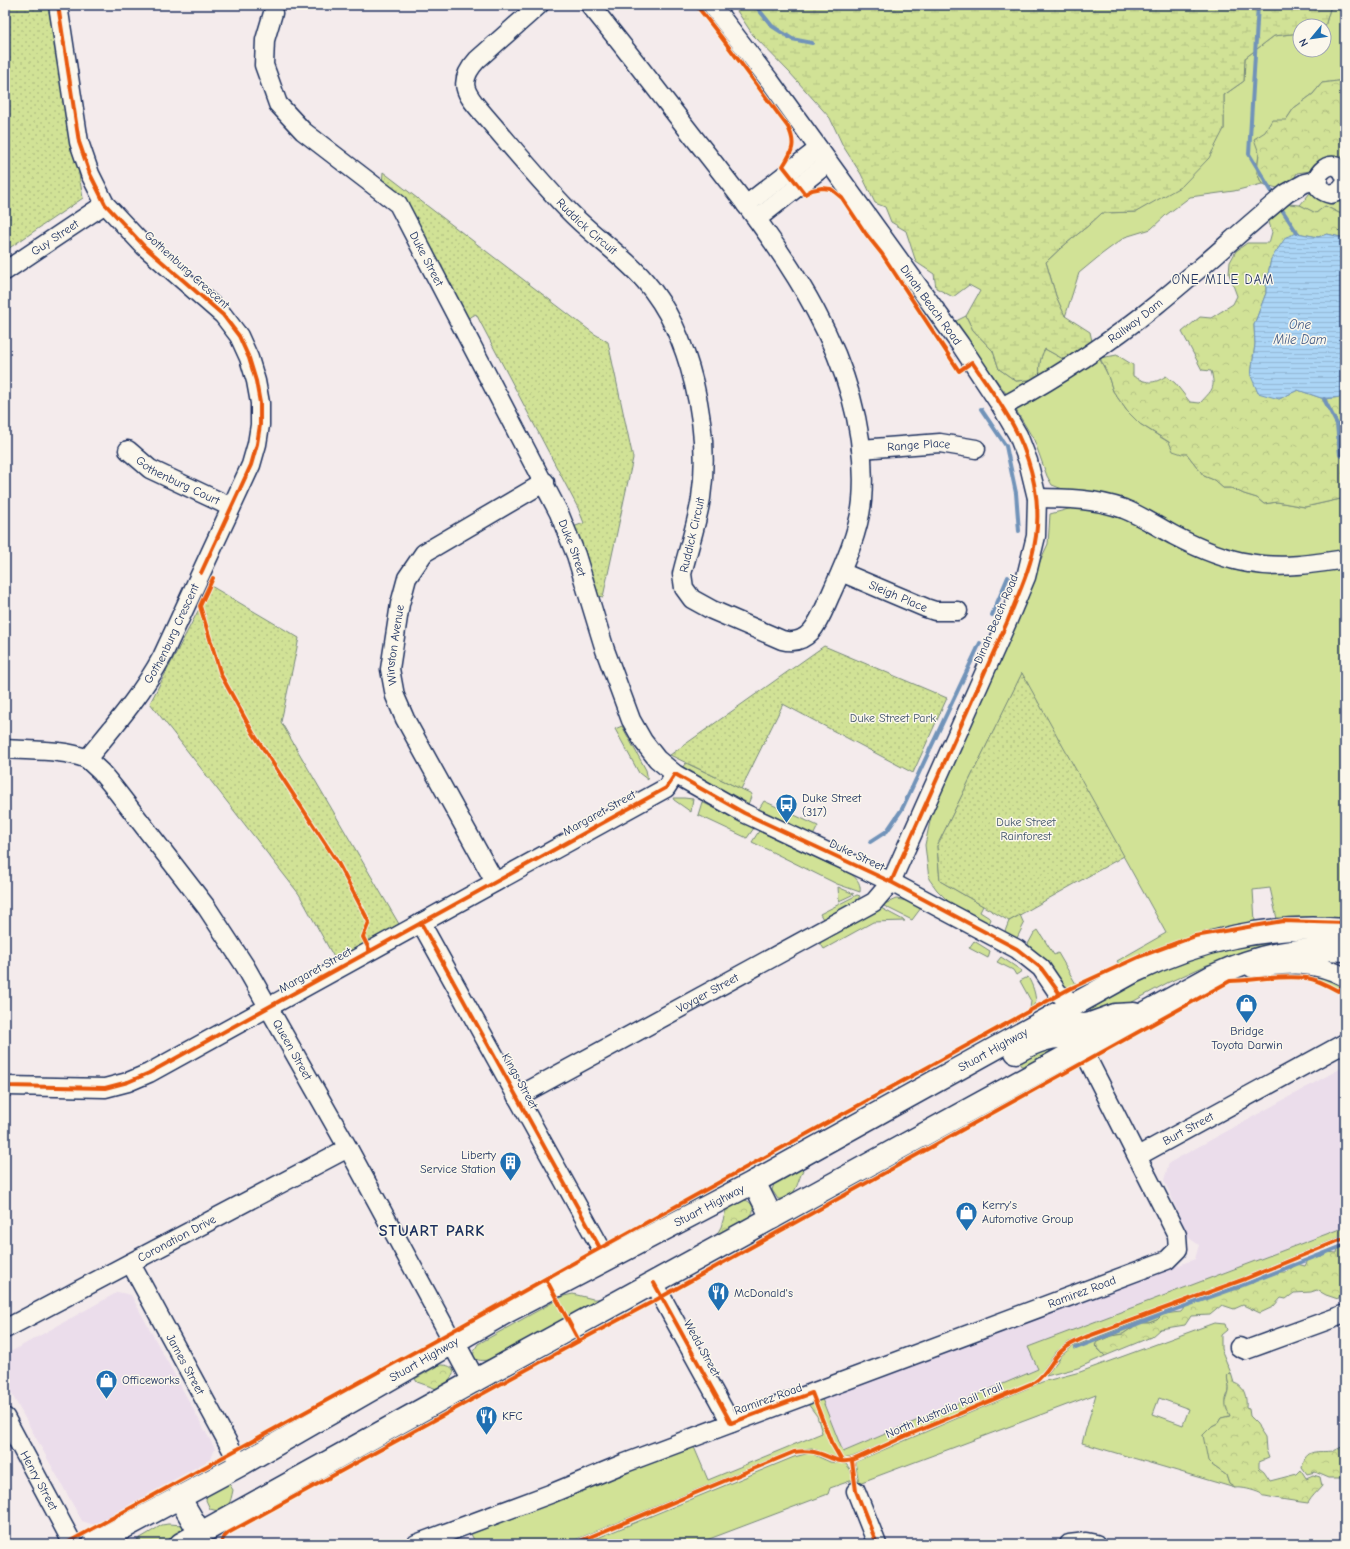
<svg xmlns="http://www.w3.org/2000/svg" width="1350" height="1549" font-family="'Comic Neue',sans-serif">
	<style>
		.built { fill: #ebddeb }
		.grass { fill: #d1e296; stroke: #76887a; fill-rule: evenodd }
		.forest { fill: url(#forest-crowns); stroke: #76887a }
		.wetland { fill: url(#wetland-marsh); stroke: #76887a }
		.park { fill: url(#park-dots); stroke: #76887a }
		.water { fill: url(#water-rules); stroke: #7193b9 }
		.lines { fill: none; stroke-linecap: round; stroke-linejoin: round }
		.stream { stroke: #7193b9; stroke-width: 4 }
		.minor-casing { stroke: #1b2f5e; stroke-width: 21 }
		.highway-casing { stroke: #1b2f5e; stroke-width: 25 }
		.minor { stroke: #fbf7ec; stroke-width: 18 }
		.highway { stroke: #fbf7ec; stroke-width: 22 }
		.cycleway-casing { stroke: #fbf7ec; stroke-width: 6 }
		.cycleway { stroke: #e8590c; stroke-width: 4 }
		.labels { text-anchor: middle; dominant-baseline: central; stroke-width: 3; stroke-linejoin: round; paint-order: stroke }
		.street-label { font-size: 12px; fill: #1b2f5e; stroke: #fbf7ec }
		.park-label { font-size: 12px; fill: #3f5369; stroke: #fbf7ec }
		.poi-label { font-size: 12px; fill: #1b2f5e; stroke: #fbf7ec; text-anchor: start }
		.neighbourhood-label { font-size: 13px; letter-spacing: 1px; fill: #1b2f5e; stroke: #fbf7ec }
		.water-label { font-size: 13px; font-style: italic; fill: #3f5884; stroke: #fbf7ec }
		.district-label { font-size: 16px; font-weight: bold; letter-spacing: 1px; fill: #1b2f5e; stroke: #fbf7ec }
	</style>
	<defs>
		<pattern id="forest-crowns" width="20" height="18" patternUnits="userSpaceOnUse"><rect width="20" height="18" fill="#d1e296"/><path d="M2 6a3 3 0 1 1 6 0M12 15a3 3 0 1 1 6 0" fill="none" stroke="#b3c284"/></pattern>
		<pattern id="wetland-marsh" width="20" height="14" patternUnits="userSpaceOnUse"><rect width="20" height="14" fill="#d1e296"/><path d="M1 5h8M5 5V1M11 12h8M15 12V8" fill="none" stroke="#b3c284"/></pattern>
		<pattern id="park-dots" width="8" height="8" patternUnits="userSpaceOnUse"><rect width="8" height="8" fill="#d1e296"/><path d="M2 2h.1M6 6h.1" fill="none" stroke="#b3c284" stroke-width="1.8" stroke-linecap="round"/></pattern>
		<pattern id="water-rules" width="6" height="5" patternUnits="userSpaceOnUse"><rect width="6" height="5" fill="#abd5f6"/><path d="M0 2.5h6" fill="none" stroke="#93b7d5"/></pattern>
	</defs>
	<rect width="100%" height="100%" fill="#f4ebec"/>
	<filter id="ink" filterUnits="userSpaceOnUse"><feTurbulence type="fractalNoise" baseFrequency=".025" numOctaves="2"/><feDisplacementMap in="SourceGraphic" scale="8" xChannelSelector="R" yChannelSelector="G"/><feConvolveMatrix kernelMatrix="1 2 1 2 8 2 1 2 1" color-interpolation-filters="sRGB"/></filter>
	<g filter="url(#ink)">
		<!-- built -->
		<g class="built">
			<polygon points="1345,1066 1345,1227 1029,1347 1038,1369 843,1452 822,1399 1195,1259 1199,1245 1189,1238 1164,1180 1169,1163"/>
			<polygon points="118,1292 131,1295 215,1449 211,1459 94,1525 82,1521 5,1382 5,1355"/>
		</g>
		<!-- grass -->
		<g class="grass">
			<path d="M1331 5H1345V80L1322 83 1313 94 1294 108 1286 120 1259 153 1257 173 1262 184 1234 191 1190 197 1166 215 1151 229 1125 237 1102 254 1079 273 1065 317 1056 296 1046 262C1063 244 1084 231 1102 213L1136 212 1152 202 1224 129V95L1244 81 1245 58 1274 36 1300 33V50H1324V30Z"/>
			<polygon points="1310,193 1336,199 1345,197 1345,216 1325,206 1316,214 1300,205"/>
			<path d="M966 316 973 330 993 351 999 369 1016 381 1040 379C1039 369 1039 358 1045 349L1065 360 1036 384 1008 396 954 322Z"/>
			<polygon points="1099,358 1107,373 1113,391 1127,411 1140,424 1187,454 1204,476 1214,480 1223,488 1231,488 1244,494 1257,498 1264,504 1277,502 1305,507 1345,498 1345,553 1272,559 1230,553 1204,542 1151,511 1122,499 1065,490 1052,485 1047,476 1034,440 1016,410 1077,369"/>
			<polygon points="1076,507 1100,510 1120,516 1233,570 1271,575 1345,564 1345,920 1277,919 1270,888 1253,890 1255,921 1195,934 1140,954 1119,964 1117,961 1166,933 1022,674 937,846 940,881 983,906 980,912 991,919 989,924 949,902 937,890 929,879 925,845 933,807 1001,645 1048,544 1050,514"/>
			<polygon points="622,726 646,770 648,780 639,773 615,729"/>
			<polygon points="686,763 752,794 747,807 680,770"/>
			<polygon points="673,798 684,798 693,799 691,812 674,800"/>
			<polygon points="764,801 818,826 812,838 757,812"/>
			<polygon points="702,802 754,828 747,838 698,815"/>
			<path d="M759 831 852 875C858 879 861 885 860 892L837 884 752 842Z"/>
			<polygon points="838,887 854,894 839,901"/>
			<polygon points="857,895 860,896 856,902 824,921 820,914"/>
			<polygon points="896,899 908,901 921,908 912,920 882,905"/>
			<polygon points="879,907 905,921 873,922 824,949 818,940"/>
			<polygon points="1020,915 1024,924 1016,940 1004,934 1009,921"/>
			<polygon points="1038,930 1054,955 1058,953 1076,984 1070,987 1061,988 1027,946 1034,933"/>
			<polygon points="1337,938 1207,965 1167,983 1123,1007 1092,1015 1090,1011 1092,1006 1160,970 1240,941"/>
			<polygon points="974,941 990,951 988,958 969,948"/>
			<polygon points="1001,957 1022,971 1016,975 1013,970 997,962"/>
			<path d="M1290 971H1311L1342 984 1337 989C1320 979 1310 977 1291 977Z"/>
			<path d="M1028 977C1033 986 1035 992 1036 1002L1030 1009 1031 1001 1020 981Z"/>
			<path d="M1052 1046V1049C1045 1057 1031 1067 1021 1066L1015 1056Z"/>
			<path d="M800 1167 803 1170C797 1182 796 1201 778 1199L772 1190 775 1181Z"/>
			<polygon points="1345,1227 1345,1235 1244,1277 1069,1342 1056,1352 1039,1376 1033,1381 852,1457 842,1459 834,1457 812,1448 793,1450 565,1544 476,1544 470,1532 694,1447 708,1480 822,1433 817,1416 808,1404 822,1399 843,1452 1038,1369 1028,1347"/>
			<path d="M573 1294 593 1299H599L600 1301 499 1358C486 1361 464 1365 478 1344L564 1296Z"/>
			<polygon points="1162,1312 1163,1314 1157,1320 1149,1323 1139,1323 1123,1334 1111,1336 1095,1346 1105,1356 1078,1368 1046,1376 1062,1355 1072,1347"/>
			<path d="M1214 1323 1225 1324 1227 1330 1221 1335V1349L1231 1373 1228 1374C1226 1380 1230 1384 1229 1390 1229 1397 1229 1390 1227 1396 1224 1403 1228 1409 1230 1416L1221 1418 1218 1423 1212 1426 1203 1435 1212 1465 1226 1475 1229 1484 1235 1488 1082 1443 1096 1394 859 1483 855 1462 1042 1382 1080 1372ZM1159 1398 1189 1409 1183 1425 1153 1414Z"/>
			<polygon points="810,1453 830,1462 846,1464 850,1469 853,1480 830,1488 828,1494 696,1544 583,1544 794,1457"/>
			<path d="M228 1482 233 1490C230 1504 230 1505 218 1511L210 1509 206 1500 207 1495Z"/>
			<polygon points="168,1524 184,1525 185,1530 160,1544 138,1543 137,1540 162,1525"/>
		</g>
		<!-- forest -->
		<g class="forest">
			<path d="M1345 80V155C1331 163 1322 154 1310 171L1297 173 1291 185 1281 189 1262 184 1257 173 1259 153 1254 139 1265 132 1272 120H1286L1294 108 1313 94 1322 83Z"/>
			<path d="M1288 204 1300 205 1316 213 1325 206 1345 216V238L1327 234 1318 237 1297 233 1271 259 1266 285V293L1254 325 1255 344 1251 376 1279 399 1298 390 1324 399 1341 397 1345 403V498L1305 507 1277 502 1264 504 1257 498 1244 494 1231 488H1223L1214 480 1204 476 1187 454H1182L1173 451 1169 442 1140 424 1127 411 1113 391 1107 373 1100 358 1117 355 1133 365V376C1146 383 1153 385 1166 376L1175 383 1190 402 1200 403C1212 390 1216 389 1211 371L1202 370 1182 332 1200 317 1211 318 1233 304 1237 296 1229 274 1230 262 1236 251 1247 243H1269L1272 232 1268 219Z"/>
			<path d="M741 1199C746 1200 749 1201 752 1205 760 1218 728 1232 719 1237L717 1234 721 1227 727 1207Z"/>
			<polygon points="1345,1245 1345,1289 1343,1289 1338,1299 1326,1295 1317,1290 1311,1292 1294,1293 1286,1299 1281,1298 1273,1307 1260,1313 1243,1305 1234,1309 1222,1305 1210,1315 1191,1316 1185,1325 1160,1329 1151,1337 1105,1356 1095,1345 1097,1342 1111,1336 1123,1334 1139,1323 1149,1323 1157,1320 1163,1314 1181,1312 1184,1308 1193,1301 1196,1302 1215,1296 1229,1289 1239,1289 1244,1284 1253,1283 1259,1278 1275,1272 1286,1272 1297,1264 1305,1266 1308,1260 1316,1257 1322,1256 1325,1252 1337,1253 1338,1247"/>
			<path d="M439 1365C445 1365 451 1365 454 1371 451 1379 447 1386 440 1390L417 1382 415 1379Z"/>
			<path d="M1231 1373 1234 1383C1245 1386 1247 1398 1246 1408L1249 1409 1250 1416 1257 1423 1259 1428 1265 1437 1266 1450 1269 1458 1259 1462V1468L1264 1472 1270 1481 1297 1474 1301 1470 1306 1478 1313 1475 1320 1477 1322 1486C1317 1492 1312 1496 1308 1503 1293 1501 1279 1499 1265 1496 1261 1496 1263 1495 1260 1493 1253 1490 1242 1487 1235 1488L1229 1484 1226 1475 1212 1465 1208 1461 1203 1435 1212 1426 1218 1423 1221 1418 1230 1416C1229 1412 1226 1410 1226 1406 1225 1400 1229 1396 1229 1390 1230 1384 1226 1380 1228 1374Z"/>
			<path d="M1345 1445V1478H1329L1315 1472 1307 1474 1302 1467C1306 1447 1318 1453 1333 1451 1337 1450 1341 1447 1345 1445Z"/>
		</g>
		<!-- wetland -->
		<path class="wetland" d="M733 5H1331L1324 30V26H1300V33L1274 36 1245 58 1244 81 1224 95V129L1209 158 1182 186 1136 212 1102 213C1084 231 1063 244 1046 262L1056 296 1065 316 1090 332 1092 341 1065 360 1045 349C1039 359 1039 369 1040 379L1016 381 999 369 993 351 973 330 966 316 980 291 969 285 953 297 936 288 934 274 916 262 906 231 891 222 885 207 875 203 861 174 843 146 830 118 790 73 753 35Z"/>
		<!-- park -->
		<g class="park">
			<polygon points="5,5 50,5 83,198 5,251"/>
			<polygon points="383,172 593,333 608,342 633,458 603,597 594,595 573,527 584,523 578,508 476,314 465,320 382,183"/>
			<polygon points="211,586 299,638 281,722 399,924 336,961 299,894 150,703"/>
			<polygon points="824,646 947,698 913,773 783,704 741,789 670,755"/>
			<polygon points="1022,673 1124,856 1009,921 940,881 937,846"/>
		</g>
		<!-- water -->
		<polygon class="water" points="1297,233 1318,237 1327,234 1345,238 1345,387 1341,397 1324,399 1298,390 1279,399 1258,393 1251,376 1255,344 1254,325 1266,293 1266,285 1271,259 1286,237"/>
		<g class="lines">
			<!-- stream -->
			<g class="stream">
				<polyline points="755,5 772,26 792,39 812,43"/>
				<polyline points="1258,5 1249,154 1275,197"/>
				<polyline points="1279,205 1297,233"/>
				<polyline points="1324,399 1337,424 1340,455 1345,457"/>
				<polyline points="981,409 1006,446 1016,493 1019,531"/>
				<polyline points="992,615 1008,577"/>
				<polyline points="870,842 887,831 902,809 980,643"/>
				<polyline points="1076,1348 1165,1313 1238,1287 1345,1245"/>
			</g>
			<defs>
				<g id="minor">
					<path id="s1" d="M539 5 477 60C455 84 467 95 485 116 512 147 538 179 567 209 591 235 622 254 645 281 691 334 711 429 701 498 697 524 688 549 682 574L684 588 692 599 712 610 782 640C812 648 821 615 831 594 844 565 859 532 862 501 873 361 776 242 695 139 660 94 626 49 590 5"/>
					<path id="s2" d="M273 13 265 40 264 65 278 104 303 131 398 204 559 513 576 555 605 650 631 720 643 741 657 759 675 774 744 813 891 882 1017 949 1041 968 1058 993 1075 1004"/>
					<path d="M1345 177C1335 147 1297 186 1331 194L1340 191 1345 184"/>
					<polyline points="746,205 818,149"/>
					<polyline points="757,219 828,163"/>
					<path id="s3" d="M5 271 105 204"/>
					<path id="s4" d="M1002 407C1056 378 1108 344 1156 305 1201 269 1243 229 1287 193L1305 183 1318 180"/>
					<path id="s5" d="M861 449 940 443 976 449"/>
					<path id="s6" d="M128 450 150 469 231 507"/>
					<path d="M1037 498C1066 498 1096 499 1124 509 1142 516 1158 527 1175 536 1198 548 1223 559 1249 563 1281 569 1313 564 1345 559"/>
					<path id="s7" d="M841 572 926 608 935 611H958"/>
					<path id="s8" d="M5 749C30 751 64 749 87 759 114 726 142 694 162 657L251 465 257 444 260 425V403L256 381 249 358 239 336 223 315 145 247 105 204 90 174 79 142 58 5"/>
					<path id="s9" d="M87 759 101 772 115 789 207 908 245 966 348 1148 453 1342"/>
					<path id="s10" d="M495 882 405 719 395 696 390 669 400 604 407 578 424 553 545 482"/>
					<polyline points="421,923 607,1259"/>
					<path d="M1252 968C1286 964 1314 960 1345 977"/>
					<polyline points="8,1086 105,1088 128,1082 149,1073 666,788 675,774"/>
					<path id="s11" d="M517 1097 874 902 891 882 1008 620 1026 577 1036 536 1037 498 1028 461 1018 435 1001 406 960 344 770 81 712 5"/>
					<path id="s12" d="M1138 1156 1345 1043"/>
					<path id="s13" d="M131 1264 240 1465"/>
					<polyline points="654,1283 731,1423"/>
					<path id="s14" d="M5 1329 348 1148"/>
					<polyline points="1239,1347 1246,1350 1345,1314"/>
					<path id="s15" d="M5 1417 73 1544"/>
					<polyline points="856,1491 877,1544"/>
					<path id="s16" d="M416 1544 550 1494 625 1463 1167 1260 1178 1249 1177 1235 1082 1048"/>
					<polyline points="1069,1544 1086,1542 1096,1544"/>
				</g>
				<g id="highway">
					<polyline points="1056,1014 1072,1023 1084,1025 1090,1024 1115,1015 1134,1014"/>
					<path d="M1016 1052C1030 1044 1057 1031 1073 1040 1076 1041 1079 1046 1082 1048"/>
					<polyline points="754,1182 772,1218"/>
					<polyline points="453,1342 474,1381"/>
					<polyline points="179,1497 200,1533"/>
					<path id="s17" d="M93 1544 240 1465 508 1311 754 1182 1133 972C1198 940 1272 923 1345 930"/>
					<path d="M181 1544 474 1381 1213 976C1254 957 1300 946 1345 950"/>
				</g>
			</defs>
			<!-- minor casing -->
			<use href="#minor" class="minor-casing"/>
			<!-- highway casing -->
			<use href="#highway" class="highway-casing"/>
			<!-- minor -->
			<use href="#minor" class="minor"/>
			<!-- highway -->
			<use href="#highway" class="highway"/>
			<defs>
				<g id="cycleway">
					<polyline points="58,5 79,142 90,174 105,204 145,247 223,315 239,336 249,358 256,381 260,403 260,425 257,444 251,465 201,573"/>
					<path d="M696 5C728 44 757 86 788 127 796 143 793 151 783 166L805 194 812 190 822 188 831 189 842 198 866 234 882 254 959 371 972 362C988 386 1006 409 1018 435 1032 465 1041 502 1036 536 1032 565 1019 593 1008 620L891 882"/>
					<polyline points="213,578 200,606 221,675 253,733 338,863 369,922 363,937 370,951"/>
					<polyline points="421,923 600,1248"/>
					<polyline points="5,1083 8,1086 105,1088 128,1082 149,1073 666,788 675,774 744,813 891,882 1017,949 1041,968 1060,994"/>
					<polyline points="546,1279 579,1341"/>
					<polyline points="654,1283 731,1423 812,1393 831,1442 842,1461"/>
					<polyline points="852,1461 856,1491 877,1544"/>
					<polyline points="65,1544 449,1333 586,1256 1069,989 1141,956 1195,936 1283,921 1345,923"/>
					<path d="M221 1544 223 1538 228 1533 579 1341 654 1301 1230 981C1255 980 1282 975 1307 978 1318 980 1329 986 1338 991L1345 982"/>
					<path d="M573 1544 794 1452C801 1451 808 1451 814 1452 829 1455 839 1466 855 1459L906 1436 1035 1382C1045 1375 1049 1366 1056 1357 1063 1347 1075 1342 1086 1337L1245 1279 1345 1238"/>
				</g>
			</defs>
			<!-- cycleway casing -->
			<use href="#cycleway" class="cycleway-casing"/>
			<!-- cycleway -->
			<use href="#cycleway" class="cycleway"/>
		</g>
	</g>
	<!-- icons -->
	<defs>
		<symbol id="bus-pin" viewBox="-11 -11 22 30"><path d="M0 17L-7.5 6A9.5 9.5 0 1 1 7.5 6Z" fill="#1f6fb2" stroke="#fbf7ec"/><path d="M-5-6H5V4H4V6H2V4H-2V6H-4V4H-5ZM-3.5-4V0h7V-4ZM-3.5 1.2v1.5H-2V1.2ZM2 1.2v1.5H3.5V1.2Z" fill="#fff"/></symbol>
		<symbol id="shop-pin" viewBox="-11 -11 22 30"><path d="M0 17L-7.5 6A9.5 9.5 0 1 1 7.5 6Z" fill="#1f6fb2" stroke="#fbf7ec"/><path d="M-5-2.5h2.3a2.7 3.5 0 0 1 5.4 0H5L5.5 6h-11ZM-1.5-2.5h3a1.5 2.3 0 0 0-3 0Z" fill="#fff"/></symbol>
		<symbol id="building-pin" viewBox="-11 -11 22 30"><path d="M0 17L-7.5 6A9.5 9.5 0 1 1 7.5 6Z" fill="#1f6fb2" stroke="#fbf7ec"/><path d="M-4-6H4V6H1V3H-1V6H-4ZM-2.5-4.3h1.7v1.8h-1.7ZM.8-4.3h1.7v1.8H.8ZM-2.5-1h1.7V.8h-1.7ZM.8-1h1.7V.8H.8Z" fill="#fff"/></symbol>
		<symbol id="restaurant-pin" viewBox="-11 -11 22 30"><path d="M0 17L-7.5 6A9.5 9.5 0 1 1 7.5 6Z" fill="#1f6fb2" stroke="#fbf7ec"/><path d="M-5-6h1v4h1v-4h1v4h1v-4h1v5L-1.5 .5V6h-2V.5L-5-1ZM5-6V6H3V1.5H1.5Q1.5-4 5-6Z" fill="#fff"/></symbol>
	</defs>
	<g fill-rule="evenodd">
		<use href="#bus-pin" x="774" y="792" width="25" height="34"/>
		<use href="#shop-pin" x="1234" y="992" width="25" height="34"/>
		<use href="#building-pin" x="498" y="1150" width="25" height="34"/>
		<use href="#shop-pin" x="954" y="1200" width="25" height="34"/>
		<use href="#restaurant-pin" x="706" y="1280" width="25" height="34"/>
		<use href="#shop-pin" x="94" y="1368" width="25" height="34"/>
		<use href="#restaurant-pin" x="474" y="1404" width="25" height="34"/>
	</g>
	<g class="labels">
		<!-- street labels -->
		<g class="street-label">
			<text stroke="none"><textPath href="#s1" startOffset="299">Ruddick Circuit</textPath></text>
			<text stroke="none"><textPath href="#s3" startOffset="60">Guy Street</textPath></text>
			<text stroke="none"><textPath href="#s2" startOffset="313">Duke Street</textPath></text>
			<text transform="translate(187 270) rotate(42)">Gothenburg Crescent</text>
			<text transform="translate(931 305) rotate(54)">Dinah Beach Road</text>
			<text stroke="none"><textPath href="#s4" startOffset="159">Railway Dam</textPath></text>
			<text stroke="none"><textPath href="#s5" startOffset="58">Range Place</textPath></text>
			<text stroke="none"><textPath href="#s6" startOffset="59">Gothenburg Court</textPath></text>
			<text transform="translate(692 535) rotate(-77)">Ruddick Circuit</text>
			<text stroke="none"><textPath href="#s2" startOffset="637">Duke Street</textPath></text>
			<text stroke="none"><textPath href="#s7" startOffset="62">Sleigh Place</textPath></text>
			<text transform="translate(996 619) rotate(-67)">Dinah Beach Road</text>
			<text stroke="none"><textPath href="#s8" startOffset="235">Gothenburg Crescent</textPath></text>
			<text stroke="none"><textPath href="#s10" startOffset="263">Winston Avenue</textPath></text>
			<text transform="translate(599 813) rotate(-29)">Margaret Street</text>
			<text transform="translate(857 855) rotate(25)">Duke Street</text>
			<text transform="translate(315 970) rotate(-29)">Margaret Street</text>
			<text stroke="none"><textPath href="#s11" startOffset="217">Voyger Street</textPath></text>
			<text stroke="none"><textPath href="#s9" startOffset="357">Queen Street</textPath></text>
			<text stroke="none"><textPath href="#s17" startOffset="1027">Stuart Highway</textPath></text>
			<text transform="translate(520 1081) rotate(61)">Kings Street</text>
			<text stroke="none"><textPath href="#s12" startOffset="57">Burt Street</textPath></text>
			<text stroke="none"><textPath href="#s17" startOffset="703">Stuart Highway</textPath></text>
			<text stroke="none"><textPath href="#s14" startOffset="194">Coronation Drive</textPath></text>
			<text stroke="none"><textPath href="#s16" startOffset="712">Ramirez Road</textPath></text>
			<text transform="translate(702 1348) rotate(61)">Wedd Street</text>
			<text stroke="none"><textPath href="#s17" startOffset="379">Stuart Highway</textPath></text>
			<text stroke="none"><textPath href="#s13" startOffset="114">James Street</textPath></text>
			<text transform="translate(768 1399) rotate(-20)">Ramirez Road</text>
			<text transform="translate(944 1410) rotate(-23)">North Australia Rail Trail</text>
			<text stroke="none"><textPath href="#s15" startOffset="72">Henry Street</textPath></text>
		</g>
		<!-- park labels -->
		<g class="park-label">
			<text x="893" y="718">Duke Street Park</text>
			<text x="1026" y="822">Duke Street<tspan x="1026" dy="14">Rainforest</tspan></text>
		</g>
		<!-- poi labels -->
		<g class="poi-label">
			<text x="802" y="798">Duke Street<tspan x="802" dy="14">(317)</tspan></text>
			<text x="1247" y="1031" text-anchor="middle">Bridge<tspan x="1247" dy="14">Toyota Darwin</tspan></text>
			<text x="496" y="1155" text-anchor="end">Liberty<tspan x="496" dy="14">Service Station</tspan></text>
			<text x="982" y="1205">Kerry's<tspan x="982" dy="14">Automotive Group</tspan></text>
			<text x="734" y="1293">McDonald's</text>
			<text x="122" y="1380">Officeworks</text>
			<text x="502" y="1416">KFC</text>
		</g>
		<!-- neighbourhood labels -->
		<g class="neighbourhood-label">
			<text x="1223" y="279">ONE MILE DAM</text>
		</g>
		<!-- water labels -->
		<g class="water-label">
			<text x="1300" y="324">One<tspan x="1300" dy="15">Mile Dam</tspan></text>
		</g>
		<!-- district labels -->
		<g class="district-label">
			<text x="432" y="1231">STUART PARK</text>
		</g>
	</g>
	<!-- margin -->
	<rect width="1350" height="1549" fill="none" stroke="#fbf7ec" stroke-width="20"/>
	<rect x="10" y="10" width="1330" height="1529" fill="none" stroke="#1b2f5e" stroke-width="1.5" filter="url(#ink)"/>
	<!-- north arrow -->
	<g transform="translate(1312 38) rotate(241)"><circle r="19" fill="#fbf7ec" stroke="#a1a7b3"/>
	<path d="M0-3L7 15L0 10L-7 15Z" fill="#1f6fb2"/>
	<text y="-6" font-size="11" font-weight="bold" text-anchor="middle" fill="#1b2f5e">N</text>
	</g>
</svg>
